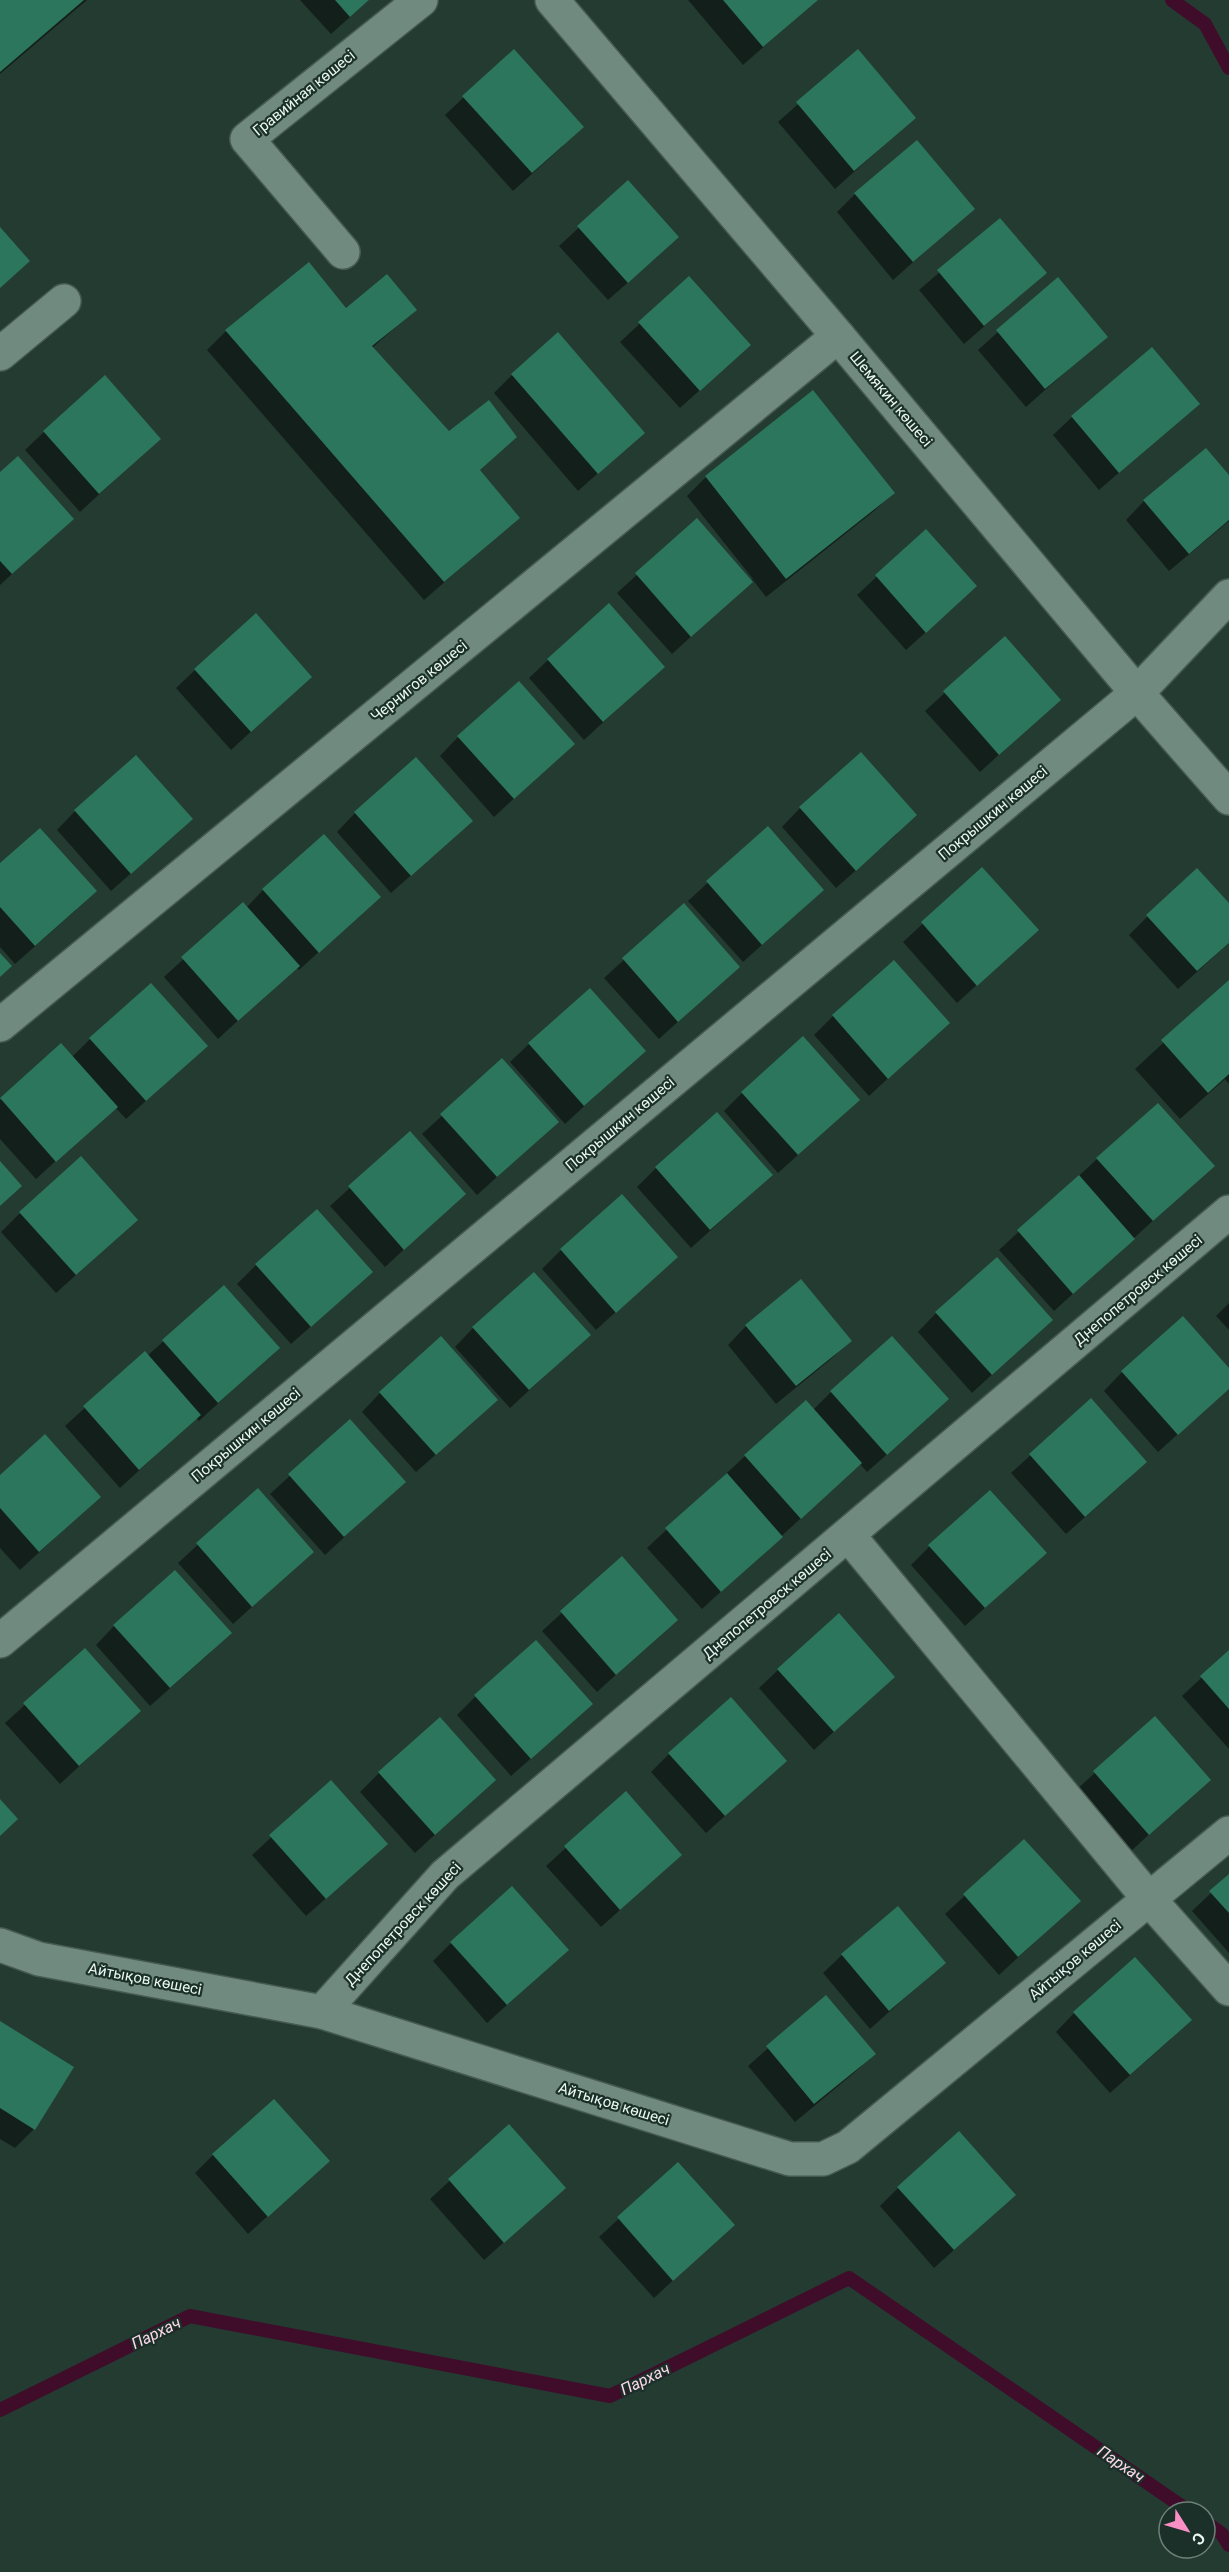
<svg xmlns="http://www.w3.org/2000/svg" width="1229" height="2572" font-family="Roboto,sans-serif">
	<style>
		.shadow { fill: #0007 }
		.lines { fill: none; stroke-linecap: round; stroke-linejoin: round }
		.stream { stroke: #3f0d2a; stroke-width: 14 }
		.building { fill: #2b765c }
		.minor-casing { stroke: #455a51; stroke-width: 36 }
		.secondary-casing { stroke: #455a51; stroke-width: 36 }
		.minor { stroke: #718a7f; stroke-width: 33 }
		.secondary { stroke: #718a7f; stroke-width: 33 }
		.labels { text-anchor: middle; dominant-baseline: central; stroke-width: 4.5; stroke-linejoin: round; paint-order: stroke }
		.street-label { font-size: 15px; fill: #eaf8f2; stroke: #1a3028 }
		.water-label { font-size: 16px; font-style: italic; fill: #fdd9e9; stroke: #1a3028 }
	</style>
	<rect width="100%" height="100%" fill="#243b32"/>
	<!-- shadow -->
	<g class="shadow">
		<polygon points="0,0 87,0 0,74"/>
		<polygon points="300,0 369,0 331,34"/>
		<polygon points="688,0 817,0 743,65"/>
		<polygon points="858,51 914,118 835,189 778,122"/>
		<polygon points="464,97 563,146 513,191 445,115"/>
		<polygon points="628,182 658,256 608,300 559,246"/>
		<polygon points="855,194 973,209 893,280 837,212"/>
		<polygon points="1000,220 1045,273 964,344 919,290"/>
		<polygon points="309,264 345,310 415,310 372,348 449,433 515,437 479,471 518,518 424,600 207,350 226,331"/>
		<polygon points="689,278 730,363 680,408 620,342"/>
		<polygon points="1057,279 1106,336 1026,407 978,350"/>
		<polygon points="512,375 643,433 578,491 494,393"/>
		<polygon points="813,392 893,493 874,511 766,597 753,580 672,654 617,593 697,520 751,581 753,579 687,496 706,477"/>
		<polygon points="1198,404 1099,490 1053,435 1072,417"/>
		<polygon points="44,432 159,439 80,512 25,450"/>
		<polygon points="0,474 72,519 0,585"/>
		<polygon points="1229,477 1229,521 1169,571 1126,520 1144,501"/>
		<polygon points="926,531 956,605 906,650 857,595"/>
		<polygon points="1005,638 1059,700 980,772 925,711"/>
		<polygon points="548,660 663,667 584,740 529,678"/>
		<polygon points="195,670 310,677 231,750 176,688"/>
		<polygon points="458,737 573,744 494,817 440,756"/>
		<polygon points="800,808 897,834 836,888 782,827"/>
		<polygon points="75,811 172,837 111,891 57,830"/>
		<polygon points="355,813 452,839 391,893 337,832"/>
		<polygon points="767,828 803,908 743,962 688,901"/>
		<polygon points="0,865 76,910 15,964 0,947"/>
		<polygon points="982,869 1037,930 957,1003 903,942"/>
		<polygon points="263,890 379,897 299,970 296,967 218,1039 164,977 243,904 246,908"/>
		<polygon points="684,905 738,967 659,1039 604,978"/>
		<polygon points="1229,906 1229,943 1178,989 1129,935 1148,916"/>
		<polygon points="1229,982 1229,1084 1225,1079 1180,1119 1135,1069"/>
		<polygon points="833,1016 948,1023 869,1096 814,1035"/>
		<polygon points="90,1039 206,1046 126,1119 115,1107 36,1179 0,1139 0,1100 61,1045 72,1057"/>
		<polygon points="529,1044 644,1051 565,1124 510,1062"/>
		<polygon points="502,1061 538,1140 477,1195 422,1134"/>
		<polygon points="742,1093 839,1118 778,1173 724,1111"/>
		<polygon points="410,1133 464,1194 385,1267 330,1206"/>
		<polygon points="1097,1159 1213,1166 1054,1311 999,1250"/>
		<polygon points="656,1168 752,1193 691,1248 637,1187"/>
		<polygon points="20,1213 117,1238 56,1293 1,1232"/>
		<polygon points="561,1250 676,1257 596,1330 542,1269"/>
		<polygon points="256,1265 352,1290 291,1344 237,1284"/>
		<polygon points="224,1287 278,1348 199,1421 196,1418 120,1488 65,1426 145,1353 147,1356"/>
		<polygon points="1229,1303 1229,1330 1216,1316"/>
		<polygon points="936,1313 1051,1320 972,1393 918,1332"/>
		<polygon points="746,1326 850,1341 831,1359 776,1404 728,1345"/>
		<polygon points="473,1328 589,1335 510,1408 455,1347"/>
		<polygon points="1229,1370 1229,1388 1158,1452 1104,1391 1122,1372"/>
		<polygon points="831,1392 928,1418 867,1472 860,1464 702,1609 647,1548 745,1456 813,1410"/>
		<polygon points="380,1393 477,1418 416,1472 362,1412"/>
		<polygon points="1091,1400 1127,1480 1066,1534 1011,1473"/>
		<polygon points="350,1421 404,1482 325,1555 270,1494"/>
		<polygon points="0,1477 99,1497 20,1570 0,1548"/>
		<polygon points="257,1490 293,1570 233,1624 178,1563"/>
		<polygon points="930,1546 1045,1553 965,1626 911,1565"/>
		<polygon points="622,1558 676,1620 597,1692 542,1631"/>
		<polygon points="114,1626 211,1652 150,1706 96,1645"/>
		<polygon points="85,1650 139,1711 60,1784 5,1723"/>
		<polygon points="1229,1652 1229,1749 1182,1696"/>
		<polygon points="778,1670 893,1677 814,1750 759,1688"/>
		<polygon points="475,1697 572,1722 511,1776 457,1715"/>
		<polygon points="1155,1718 1209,1779 1130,1852 1075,1791"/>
		<polygon points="669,1754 766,1779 706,1833 651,1772"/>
		<polygon points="379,1773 494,1780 415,1853 360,1792"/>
		<polygon points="331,1782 367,1862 306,1916 252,1855"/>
		<polygon points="626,1793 661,1873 601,1927 546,1866"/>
		<polygon points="1024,1841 1079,1901 999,1975 945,1914"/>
		<polygon points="1229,1876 1229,1953 1192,1911"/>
		<polygon points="451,1943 548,1968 487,2023 433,1961"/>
		<polygon points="842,1955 944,1963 870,2029 823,1973"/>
		<polygon points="826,1997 873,2054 855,2072 795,2122 748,2066"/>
		<polygon points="1074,2013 1171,2039 1110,2093 1056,2032"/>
		<polygon points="0,2022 34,2129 15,2148 0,2139"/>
		<polygon points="509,2126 545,2206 484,2260 430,2199"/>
		<polygon points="213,2155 328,2161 248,2234 195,2173"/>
		<polygon points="678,2164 733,2225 654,2298 599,2237"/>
		<polygon points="898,2188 995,2213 934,2268 880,2206"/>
	</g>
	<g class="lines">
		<!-- stream -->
		<g class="stream">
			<polyline points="1172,0 1205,24 1229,68"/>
			<polyline points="0,2410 190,2316 610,2396 849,2278 1190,2512"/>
			<polyline points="1205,2522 1222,2534 1229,2545"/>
		</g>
	</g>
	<!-- building -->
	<g class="building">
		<polygon points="0,0 84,0 0,72"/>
		<polygon points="335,0 369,0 350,17"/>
		<polygon points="723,0 818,0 763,47"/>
		<polygon points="514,49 584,127 532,173 462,96"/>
		<polygon points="858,49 916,118 854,171 796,102"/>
		<polygon points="917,140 975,209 913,262 854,193"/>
		<polygon points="628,180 679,237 628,283 577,226"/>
		<polygon points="1000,218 1047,273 984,326 937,270"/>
		<polygon points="0,227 30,261 0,288"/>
		<polygon points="309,262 346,308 387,274 417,310 372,346 449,431 489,400 517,437 480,470 520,518 444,582 225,330"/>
		<polygon points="689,276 751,345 700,391 638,322"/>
		<polygon points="1058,277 1108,337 1045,389 996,330"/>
		<polygon points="558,332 645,433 598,474 511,374"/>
		<polygon points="1152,347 1200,404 1119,473 1071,416"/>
		<polygon points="105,375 161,439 99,494 43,431"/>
		<polygon points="813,390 895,493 786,579 705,476"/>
		<polygon points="1206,448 1229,475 1229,520 1189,554 1143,500"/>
		<polygon points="18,456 74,519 12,574 0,561 0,472"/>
		<polygon points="697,518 753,582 691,637 635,573"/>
		<polygon points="926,529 977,586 926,633 875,575"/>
		<polygon points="609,603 665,667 603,722 547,659"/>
		<polygon points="256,613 312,677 251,732 194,669"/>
		<polygon points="1005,636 1061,700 999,755 943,691"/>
		<polygon points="519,681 575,744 514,799 457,736"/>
		<polygon points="861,752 917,815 856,871 799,807"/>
		<polygon points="136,755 193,819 131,874 74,810"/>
		<polygon points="416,757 473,821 411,876 354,812"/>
		<polygon points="768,826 824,890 762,945 706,881"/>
		<polygon points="40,828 97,891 35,946 0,907 0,863"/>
		<polygon points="324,834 381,897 319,953 262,889"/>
		<polygon points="982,867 1039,930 977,986 921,922"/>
		<polygon points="1197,868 1229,903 1229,943 1197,971 1146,915"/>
		<polygon points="243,902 300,966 238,1021 181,957"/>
		<polygon points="684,903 740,967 678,1022 622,958"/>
		<polygon points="0,953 12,966 0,977"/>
		<polygon points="894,960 950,1023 888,1079 832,1015"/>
		<polygon points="1229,980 1229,1074 1208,1093 1161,1040"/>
		<polygon points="151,983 208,1046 146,1101 89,1038"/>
		<polygon points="590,988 646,1051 584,1106 528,1043"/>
		<polygon points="803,1036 860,1100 798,1155 741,1092"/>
		<polygon points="61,1043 118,1107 56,1162 0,1098"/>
		<polygon points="502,1058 559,1122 497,1177 440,1114"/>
		<polygon points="1158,1103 1215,1166 1153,1221 1096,1158"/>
		<polygon points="717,1112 773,1175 710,1230 655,1167"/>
		<polygon points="410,1131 466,1194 404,1250 348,1186"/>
		<polygon points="81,1156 138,1220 76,1275 19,1212"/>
		<polygon points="0,1161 22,1186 0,1206"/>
		<polygon points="1079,1175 1135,1239 1073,1294 1017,1230"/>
		<polygon points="622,1194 678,1257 616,1313 560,1249"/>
		<polygon points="317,1209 373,1272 311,1327 255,1264"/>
		<polygon points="997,1257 1053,1320 992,1375 935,1312"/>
		<polygon points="534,1272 591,1335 529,1390 472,1327"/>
		<polygon points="801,1279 852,1341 796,1386 745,1325"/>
		<polygon points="224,1285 280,1348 218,1403 162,1340"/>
		<polygon points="1183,1316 1229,1368 1229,1389 1178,1435 1121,1371"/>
		<polygon points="441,1336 498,1400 436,1455 379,1392"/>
		<polygon points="892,1336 949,1399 887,1455 830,1391"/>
		<polygon points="145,1351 201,1415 139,1470 83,1406"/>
		<polygon points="1091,1398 1147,1462 1085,1517 1029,1454"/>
		<polygon points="806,1400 862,1463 801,1519 744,1455"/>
		<polygon points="350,1419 406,1482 344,1537 288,1474"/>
		<polygon points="45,1434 101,1497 39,1552 0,1508 0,1475"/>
		<polygon points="727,1473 783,1537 721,1592 665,1528"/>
		<polygon points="258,1488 314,1552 252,1607 196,1543"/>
		<polygon points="990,1490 1047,1553 985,1608 928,1545"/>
		<polygon points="622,1556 678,1620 616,1675 560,1611"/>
		<polygon points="175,1570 232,1633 170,1688 113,1625"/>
		<polygon points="839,1613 895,1677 834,1732 777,1669"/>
		<polygon points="536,1640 593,1704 531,1759 474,1695"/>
		<polygon points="85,1648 141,1711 79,1766 23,1703"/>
		<polygon points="1229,1650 1229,1709 1200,1676"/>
		<polygon points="731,1697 787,1761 725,1816 668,1753"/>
		<polygon points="1155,1716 1211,1780 1149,1835 1093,1771"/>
		<polygon points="440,1717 496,1780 435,1835 378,1772"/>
		<polygon points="331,1780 388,1844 326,1899 269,1835"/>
		<polygon points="626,1791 682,1855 620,1910 564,1846"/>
		<polygon points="0,1799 18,1819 0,1836"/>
		<polygon points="1024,1839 1081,1901 1018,1957 963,1894"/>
		<polygon points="1229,1874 1229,1913 1209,1891"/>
		<polygon points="512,1886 569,1950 507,2005 450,1942"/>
		<polygon points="898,1906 946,1963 889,2011 841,1954"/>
		<polygon points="1135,1957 1192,2020 1130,2075 1073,2012"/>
		<polygon points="826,1995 876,2054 814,2104 766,2046"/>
		<polygon points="0,2021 74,2067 35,2130 0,2108"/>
		<polygon points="274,2099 330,2161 268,2217 212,2154"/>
		<polygon points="509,2124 566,2188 504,2243 448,2179"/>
		<polygon points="959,2131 1016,2195 954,2250 897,2187"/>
		<polygon points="678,2162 735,2225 673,2281 617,2217"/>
	</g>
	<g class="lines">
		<defs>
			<g id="minor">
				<polyline points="343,252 247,139 421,0"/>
				<polyline points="0,354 64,301"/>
				<polyline points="0,1025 838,336"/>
				<polyline points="849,1536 1149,1899 1229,1989"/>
				<polyline points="0,1641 1137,693 1229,596"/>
				<polyline points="0,1945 39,1959 322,2012 790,2159 823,2159 848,2147 1229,1833"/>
				<polyline points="322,2012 445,1875 1229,1212"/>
			</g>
			<polyline id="secondary" points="552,0 838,336 1137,693 1229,798"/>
		</defs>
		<!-- minor casing -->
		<use href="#minor" class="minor-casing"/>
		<!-- secondary casing -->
		<use href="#secondary" class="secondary-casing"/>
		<!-- minor -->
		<use href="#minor" class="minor"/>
		<!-- secondary -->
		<use href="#secondary" class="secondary"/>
	</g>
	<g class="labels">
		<!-- street labels -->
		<g class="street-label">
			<text transform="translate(304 93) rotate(-39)">Гравийная көшесі</text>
			<text transform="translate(891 399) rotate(50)">Шемякин көшесі</text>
			<text transform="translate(419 681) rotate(-39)">Чернигов көшесі</text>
			<text transform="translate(993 813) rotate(-40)">Покрышкин көшесі</text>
			<text transform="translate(620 1124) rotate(-40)">Покрышкин көшесі</text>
			<text transform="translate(1138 1290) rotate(-40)">Днепопетровск көшесі</text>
			<text transform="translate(246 1435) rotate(-40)">Покрышкин көшесі</text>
			<text transform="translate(767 1604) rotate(-40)">Днепопетровск көшесі</text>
			<text transform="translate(403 1924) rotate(-47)">Днепопетровск көшесі</text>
			<text transform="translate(1075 1960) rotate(-40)">Айтықов көшесі</text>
			<text transform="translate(145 1979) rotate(11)">Айтықов көшесі</text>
			<text transform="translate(614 2104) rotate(17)">Айтықов көшесі</text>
		</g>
		<!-- water labels -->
		<g class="water-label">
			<text transform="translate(156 2333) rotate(-26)">Пархач</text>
			<text transform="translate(645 2379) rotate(-26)">Пархач</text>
			<text transform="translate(1121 2464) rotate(34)">Пархач</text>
		</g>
	</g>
	<!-- north arrow -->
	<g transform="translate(1187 2530) rotate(127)"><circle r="28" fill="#1a3028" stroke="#6d8079" stroke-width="1.5"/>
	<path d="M0-4.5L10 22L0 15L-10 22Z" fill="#fa8fc6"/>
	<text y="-9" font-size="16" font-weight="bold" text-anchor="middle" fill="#eaf8f2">С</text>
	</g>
</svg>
